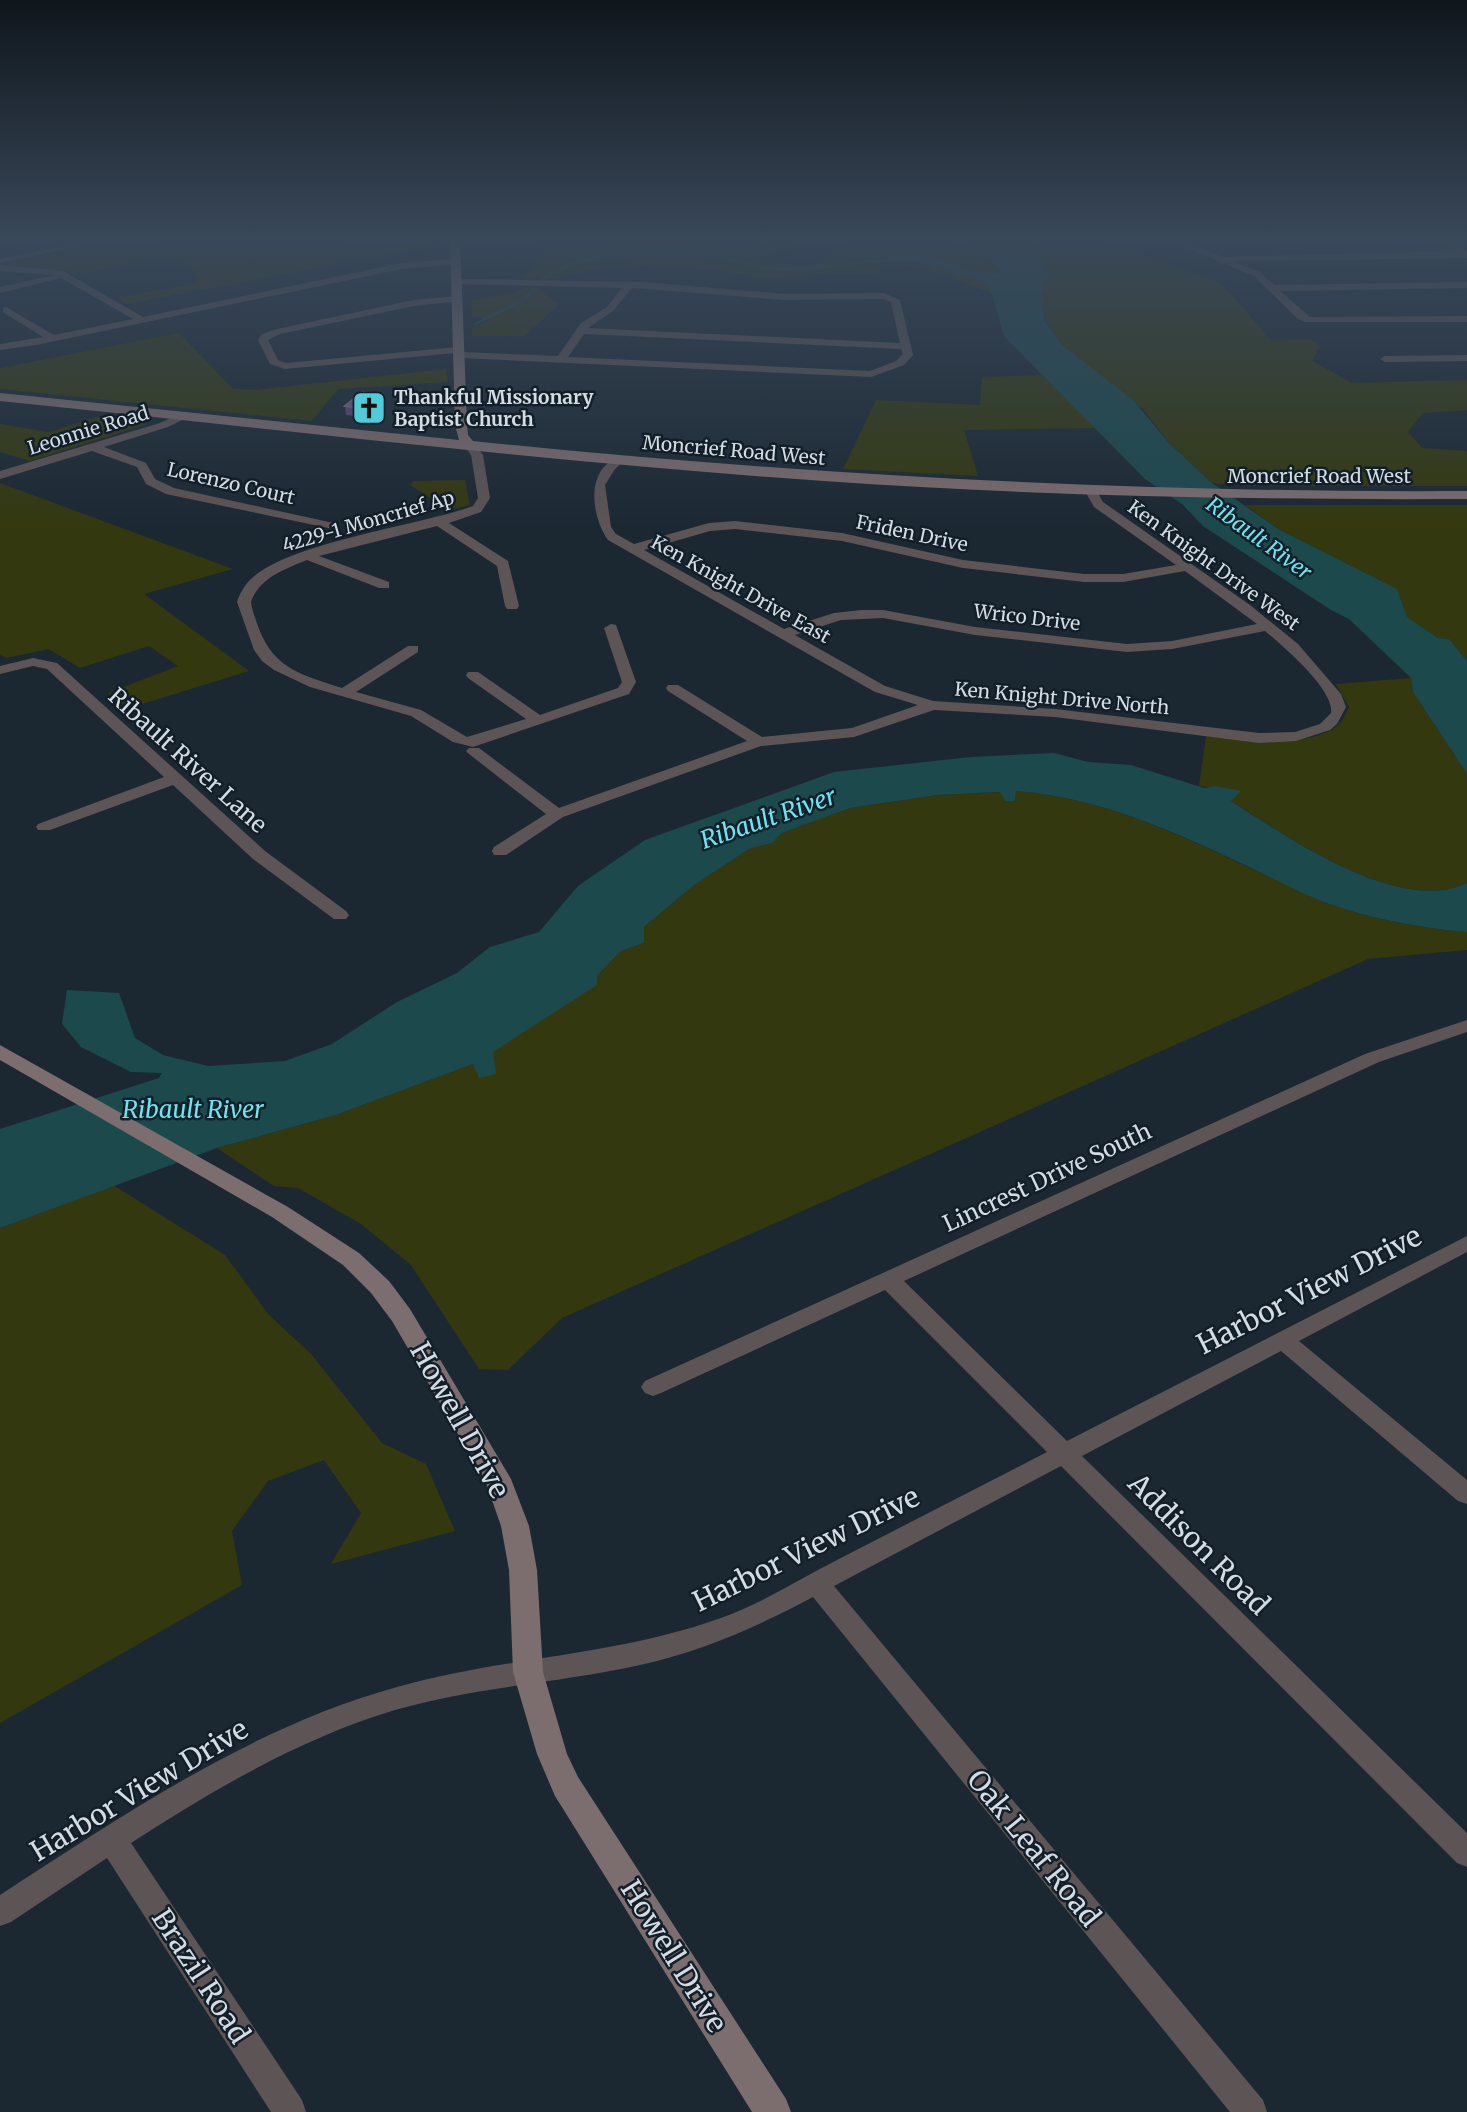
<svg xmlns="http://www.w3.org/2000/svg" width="1467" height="2112" font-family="Merriweather,serif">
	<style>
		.green { fill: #33380e }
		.water { fill: #1c494c }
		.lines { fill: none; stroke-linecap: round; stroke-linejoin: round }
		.stream { stroke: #1c494c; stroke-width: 2.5 }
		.street { fill: #5d5455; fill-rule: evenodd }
		.secondary { fill: #7c6d6e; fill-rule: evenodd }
		.wall { fill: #61436d }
		.shaded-wall { fill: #403250 }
		.building { fill: #6d547a; stroke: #7d698a; stroke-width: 2 }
		.labels { text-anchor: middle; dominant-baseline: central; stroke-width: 5; stroke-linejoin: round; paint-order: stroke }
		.far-poi-label { font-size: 19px; font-weight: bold; fill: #d4dce3; stroke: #121e28; text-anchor: start }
		.far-street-label { font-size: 19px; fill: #d4dce3; stroke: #121e28 }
		.far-water-label { font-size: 21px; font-style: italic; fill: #69e6ef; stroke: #121e28 }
		.street-label { font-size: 23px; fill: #d4dce3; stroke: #121e28 }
		.water-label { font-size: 24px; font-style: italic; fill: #69e6ef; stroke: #121e28 }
		.near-street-label { font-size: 28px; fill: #d4dce3; stroke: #121e28 }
	</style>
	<rect width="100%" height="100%" fill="#1b2832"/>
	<!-- green -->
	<g class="green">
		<polygon points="175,237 339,237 365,250 439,237 438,245 127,304 117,298 198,283 192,266 159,259 78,274 59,269 7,266 8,263 93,245 112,250"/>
		<path d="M489 237 790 239 794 245 827 249 772 250 761 262C796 264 826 276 844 238L848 237H946L989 259 1001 274 973 272 926 256 881 259 883 262H917L990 284 992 293 927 269 883 262 878 274H822L802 280 757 278 718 270 644 266 585 270 558 279H522L550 246 534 240Z"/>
		<polygon points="1027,237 1118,237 1102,240 1221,283 1271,340 1310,339 1320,346 1312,361 1352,383 1467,380 1467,410 1423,413 1408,432 1422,448 1467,451 1467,486 1244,486 1212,483 1169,443 1144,410 1062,345 1046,321 1041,295 1048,275"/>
		<polygon points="526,287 538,287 559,305 524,336 472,336 472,328 489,320 472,316 471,300 515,293"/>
		<polygon points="179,333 233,389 255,390 446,369 448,382 338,389 312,421 0,389 0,368"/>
		<polygon points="1045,375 1098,428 964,430 978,476 843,469 876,400 980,405 982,377"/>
		<polygon points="97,417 147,424 30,461 0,452 0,424 49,432"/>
		<polygon points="465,480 470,505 449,510 410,485 414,481"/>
		<polygon points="0,483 233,569 144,594 249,671 126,709 108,693 178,666 149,646 80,668 49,649 6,658 0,655"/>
		<polygon points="1245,505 1467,505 1467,661 1449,639 1438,638 1406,617 1397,589 1280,530"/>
		<path d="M1411 678 1413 692 1467 774V883C1400 916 1286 836 1230 800L1240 791 1199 786 1206 736C1242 738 1315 751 1341 722 1344 719 1346 712 1349 707L1336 684Z"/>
		<path d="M1016 791C1101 798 1172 831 1248 867 1274 878 1300 893 1326 903 1372 919 1419 928 1467 932V950L1368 959 562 1318 508 1370 479 1369 411 1265 361 1224 298 1188 274 1186 217 1148 336 1115 473 1064 596 985 597 976 621 951 644 943V927L693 886 749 849 772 843 782 833 850 808 938 795 1001 792 1005 801H1015Z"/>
		<polygon points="113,1185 225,1255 269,1315 311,1354 382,1443 426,1464 455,1531 331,1564 361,1513 324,1460 268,1481 232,1531 242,1585 0,1723 0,1228"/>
	</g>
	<!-- water -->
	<g class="water">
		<polygon points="946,237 1010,239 1008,237 1027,237 1048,275 1041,295 1045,321 1062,345 1133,400 1169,443 1212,483 1280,530 1397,589 1407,617 1438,638 1449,639 1467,661 1467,774 1413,692 1411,678 1349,619 1331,610 1203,526 1182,504 1145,479 1004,336 989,284 917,262 883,262 881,259 926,255 973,272 1000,274 1000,271 989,259"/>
		<path d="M1054 753 1088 762 1131 765 1204 788 1216 786 1241 791 1231 801C1286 836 1400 916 1467 883V932C1419 928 1372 919 1326 903 1300 893 1274 879 1249 867 1173 831 1101 798 1016 791L1015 801H1005L1000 792 938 795 850 808 782 833 772 843 749 849 693 886 644 927V943L621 951 597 976V985L493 1052 496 1074 479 1078 473 1064 336 1115 217 1148 0 1228V1129L159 1078 162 1073 131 1072 81 1047 62 1024 67 990 119 993 135 1038 163 1055 208 1066 285 1061 332 1044 397 1002 457 973 490 947 539 932 578 886 645 840 834 772 971 757Z"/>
	</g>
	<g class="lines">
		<!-- stream -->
		<g class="stream">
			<polyline points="543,279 570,264 611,256 685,254 717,257 765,268 796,270 887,260"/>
			<polyline points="475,324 523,300 533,290"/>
		</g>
		<!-- street -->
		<g class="street">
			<polygon points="107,237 122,237 0,263 0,259"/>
			<polygon points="1160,237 1171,237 1223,257 1457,251 1447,244 1425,237 1453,240 1467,251 1467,258 1232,261 1260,272 1274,285 1467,282 1467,288 1280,291 1310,317 1467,316 1467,322 1305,322 1297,318 1254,276"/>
			<polygon points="455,259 458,260 458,264 402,269 36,345 0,350 0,344 43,337 3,312 3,308 6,307 54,335 133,319 61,278 0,293 0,287 56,275 0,271 0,265 63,271 143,317 402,263"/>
			<path d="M458 279 641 282 785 294 884 293 900 300 913 355 904 365 871 377 459 358 455 357V353L285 369 270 364 258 340 262 334 277 329 414 300 457 296 460 297V301L414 306 280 334 268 340 278 360 286 363 458 347 462 348V352L558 356 581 323 607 307 622 288 455 284V280ZM632 288 785 300 883 299 891 302 900 343 588 328 613 311ZM584 334 901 349 903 354 896 361 870 371 568 357Z"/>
			<polygon points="1467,355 1467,361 1385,362 1380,359 1385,356"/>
			<polygon points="184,412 190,415 188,417 168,427 104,447 146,463 155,479 174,488 338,524 338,530 166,494 146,484 137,467 92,451 0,479 0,471 160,423"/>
			<path d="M469 441 473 442 483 455 490 498 481 512 449 523 508 561 519 606 517 609H507L505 606 497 566 437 526 319 556 389 582V588H379L307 560C285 569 259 578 251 602 252 611 256 620 259 629 275 670 303 675 342 688L408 646H418V652L356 692 421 710 467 737 526 719 468 678 466 675 468 672H478L540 715 618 688 622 682 604 628 611 624 616 625 636 682 629 694 473 747 453 742 411 716 310 687 274 670 262 661 254 650 237 602C239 595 245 584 251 579 290 542 418 526 473 506L478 498 471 455 463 444Z"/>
			<path d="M619 457 625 460 615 469 605 485 611 527 616 534 634 544 709 523 735 521 842 533 963 560 1084 574H1123L1176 565 1094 507 1085 491 1095 488 1103 502 1250 605 1298 644 1341 694 1346 707 1337 724 1330 730 1296 741 1259 743 1055 717 934 710 854 737 761 746 563 817 506 855H494L492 851 494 847 546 814 469 754 466 751 469 748H479L559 808 747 741 668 691 666 688 668 685H678L762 737 852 728 918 705 875 692 608 540C591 516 585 469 619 457ZM735 529 842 541 963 568 1084 582H1123L1185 571 1257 624 1172 641 1127 644 975 627 883 610H861L834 613 784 629 644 550 710 531ZM883 618 975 635 1127 652 1172 649 1265 631C1282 645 1335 690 1331 713L1320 724 1295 732 1259 733 1055 709 933 701 885 686 795 635 841 620Z"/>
			<polygon points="33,658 57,663 265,851 346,911 349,915 346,919 334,919 253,859 173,785 50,830 38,830 36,827 38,824 164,777 47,669 33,666 0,674 0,666"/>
			<path d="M1467 1020V1032L1379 1062 904 1281 1067 1441 1467 1236V1252L1299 1341 1467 1480V1504L1458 1501 1281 1351 1082 1456 1467 1833V1867L1457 1863 1061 1466 834 1586 1263 2100 1267 2112H1230L813 1597C757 1627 702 1651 640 1665 559 1683 475 1687 395 1710 301 1738 213 1790 131 1843L302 2100 306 2112H271L107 1858 11 1922 0 1926V1895C125 1814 252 1727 397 1687 503 1657 614 1656 718 1619 759 1605 798 1580 837 1560 907 1524 977 1488 1047 1452L885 1290 661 1393 653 1396 645 1393 641 1387 645 1381 1365 1054Z"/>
		</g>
		<!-- secondary -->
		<g class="secondary">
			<path d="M450 237H460L467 425 468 435 473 441C805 475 1134 493 1467 491V499C1253 500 1038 496 824 481 549 462 274 429 0 401V393L459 440 455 425Z"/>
			<polygon points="0,1045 288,1207 359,1253 389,1281 410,1309 511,1479 529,1526 537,1570 543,1672 567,1754 578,1777 786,2099 791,2112 752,2112 555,1796 537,1754 513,1672 509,1570 501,1526 485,1480 392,1321 371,1293 343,1265 272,1217 0,1060"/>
		</g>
	</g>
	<!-- wall -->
	<polygon class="wall" points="381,394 382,403 364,417 346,415 345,406"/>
	<!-- shaded-wall -->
	<polygon class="shaded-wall" points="381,394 382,403 364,417 363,408"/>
	<!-- building -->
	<polygon class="building" points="362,392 381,394 363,408 345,406"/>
	<!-- sky -->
	<linearGradient id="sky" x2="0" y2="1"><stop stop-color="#0f161c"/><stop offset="0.45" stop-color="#39485a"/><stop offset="1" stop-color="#39485a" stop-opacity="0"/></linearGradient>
	<rect width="1467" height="532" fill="url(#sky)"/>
	<!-- icons -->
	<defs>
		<symbol id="church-square" viewBox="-11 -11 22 22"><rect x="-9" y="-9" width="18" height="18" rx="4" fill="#52cbd8" stroke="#121e28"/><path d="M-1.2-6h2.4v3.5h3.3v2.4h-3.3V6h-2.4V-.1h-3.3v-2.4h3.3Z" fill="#111"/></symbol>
	</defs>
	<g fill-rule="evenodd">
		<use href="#church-square" x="350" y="389" width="38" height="38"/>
	</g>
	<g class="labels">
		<!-- far-poi labels -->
		<g class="far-poi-label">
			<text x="394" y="397">Thankful Missionary<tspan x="394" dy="22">Baptist Church</tspan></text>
		</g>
		<!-- far-street labels -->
		<g class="far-street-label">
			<text transform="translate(88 430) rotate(-17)">Leonnie Road</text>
			<text transform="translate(734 450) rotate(5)">Moncrief Road West</text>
			<text x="1319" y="476">Moncrief Road West</text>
			<text transform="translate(231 483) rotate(13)">Lorenzo Court</text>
			<text transform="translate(368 521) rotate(-16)">4229-1 Moncrief Ap</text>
			<text transform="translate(912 533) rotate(12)">Friden Drive</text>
			<text transform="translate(1214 565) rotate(36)">Ken Knight Drive West</text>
			<text transform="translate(741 589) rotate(29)">Ken Knight Drive East</text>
			<text transform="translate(1027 617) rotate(7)">Wrico Drive</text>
			<text transform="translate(1062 698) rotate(5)">Ken Knight Drive North</text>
		</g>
		<!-- far-water labels -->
		<g class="far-water-label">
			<text transform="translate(1259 538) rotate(36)">Ribault River</text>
		</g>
		<!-- street labels -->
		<g class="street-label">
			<text transform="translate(188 760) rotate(42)">Ribault River Lane</text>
			<text transform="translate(1047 1177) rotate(-25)">Lincrest Drive South</text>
		</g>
		<!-- water labels -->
		<g class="water-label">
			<text transform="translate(768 818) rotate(-19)">Ribault River</text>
			<text x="193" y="1109">Ribault River</text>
		</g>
		<!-- near-street labels -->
		<g class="near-street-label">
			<text transform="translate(1309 1290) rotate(-27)">Harbor View Drive</text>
			<text transform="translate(460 1420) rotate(61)">Howell Drive</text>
			<text transform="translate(1199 1544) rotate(45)">Addison Road</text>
			<text transform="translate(806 1549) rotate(-26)">Harbor View Drive</text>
			<text transform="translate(139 1790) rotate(-31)">Harbor View Drive</text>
			<text transform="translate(1034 1848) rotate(51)">Oak Leaf Road</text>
			<text transform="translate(674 1956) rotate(58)">Howell Drive</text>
			<text transform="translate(201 1976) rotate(57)">Brazil Road</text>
		</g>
	</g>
</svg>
